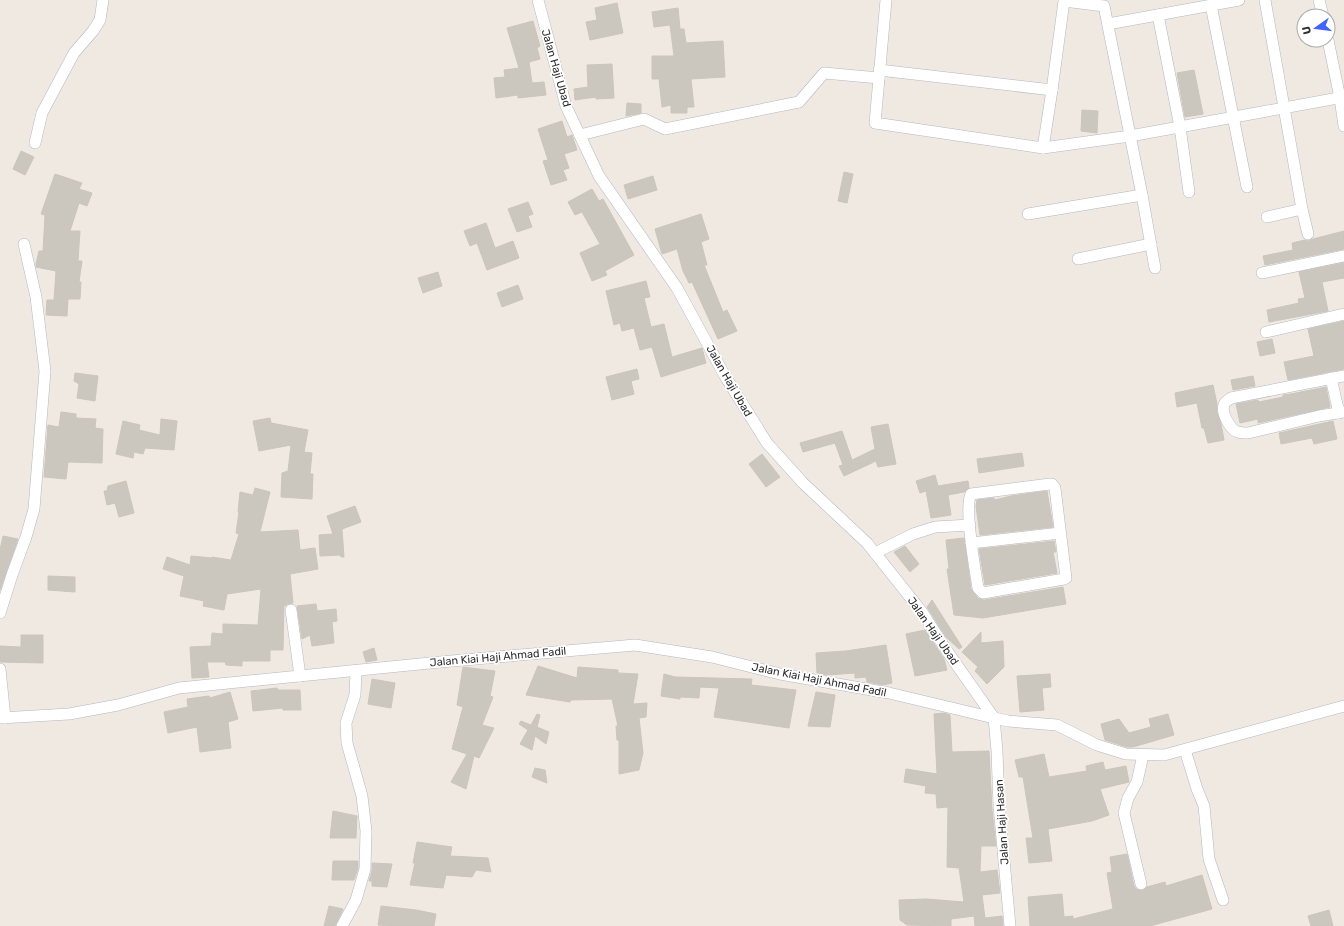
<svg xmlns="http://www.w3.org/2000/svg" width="1344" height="926" font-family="Rubik,sans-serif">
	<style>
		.building { fill: #cbc7bf; stroke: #cbc5ba }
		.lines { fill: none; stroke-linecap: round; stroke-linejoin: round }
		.street-casing { stroke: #b4b7c1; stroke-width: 12 }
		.street { stroke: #fff; stroke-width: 11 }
		.labels { text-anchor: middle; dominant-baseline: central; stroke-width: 3.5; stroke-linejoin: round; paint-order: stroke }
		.street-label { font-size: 11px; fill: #2e2e2e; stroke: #fff }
	</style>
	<rect width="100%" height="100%" fill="#efe9e1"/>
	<!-- building -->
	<g class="building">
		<polygon points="617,3 623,33 590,40 586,22 597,20 595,8"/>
		<polygon points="678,8 680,29 684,29 686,43 723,41 725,77 691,79 694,107 687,107 687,113 671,113 671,105 662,107 659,79 652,79 652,56 674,56 670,25 654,27 652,12"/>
		<polygon points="533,21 540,46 537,48 540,59 529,62 532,83 544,82 546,95 518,98 518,95 496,98 494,78 505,77 504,70 519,68 507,28"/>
		<polygon points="612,64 614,98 596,99 596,97 575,100 574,89 588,87 587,65"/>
		<polygon points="1194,70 1203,114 1185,117 1177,73"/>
		<polygon points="627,103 641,104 641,113 626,116"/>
		<polygon points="1082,110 1098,111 1097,133 1081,131"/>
		<polygon points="562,121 567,137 572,135 577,150 564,154 569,168 563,170 567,180 551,185 543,161 548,160 538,129"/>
		<polygon points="21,151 34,157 25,175 13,169"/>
		<polygon points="844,172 853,174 847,203 838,201"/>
		<polygon points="55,174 82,183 79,189 92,193 87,206 79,203 70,231 80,231 78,261 82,261 79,282 81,282 80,299 68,299 67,316 46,315 47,300 54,300 56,271 36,267 36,264 39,251 43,251 45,215 41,214"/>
		<polygon points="653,176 657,190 628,199 624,185"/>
		<polygon points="592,189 599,201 603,199 634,255 605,271 607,275 592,281 580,253 600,244 582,212 575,215 568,202"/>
		<polygon points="528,202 533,214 528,216 532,227 517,232 508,209"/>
		<polygon points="701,214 709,239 701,242 707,265 704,265 723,312 727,310 737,331 718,339 692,282 689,283 683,271 677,249 662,254 655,229"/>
		<polygon points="486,223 495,248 513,241 519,258 487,270 477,243 470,246 464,231"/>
		<polygon points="1344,231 1344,249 1265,265 1263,256 1293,250 1292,243 1305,240 1309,241 1313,239"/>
		<polygon points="1344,263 1344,278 1322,282 1328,311 1269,322 1267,310 1299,303 1298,299 1305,298 1299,272"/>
		<polygon points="438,272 442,286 423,293 418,278"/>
		<polygon points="646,281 650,297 644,298 651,327 664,324 672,357 702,348 706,363 661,377 652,347 640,350 634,328 622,331 620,323 614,325 606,291"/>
		<polygon points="518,285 523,299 502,307 497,293"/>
		<polygon points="1344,321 1344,369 1288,380 1284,362 1314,356 1308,329"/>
		<polygon points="1272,339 1275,353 1260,356 1257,342"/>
		<polygon points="637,369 639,379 631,381 634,394 612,400 606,377"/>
		<polygon points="75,373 98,376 95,401 77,398 79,384 74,381"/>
		<polygon points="1253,376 1255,386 1233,390 1231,380"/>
		<polygon points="1213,385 1217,404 1217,413 1221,424 1224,440 1208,443 1204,428 1202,428 1197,403 1177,407 1175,393"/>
		<polygon points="1326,387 1330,407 1258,423 1258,419 1240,423 1236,404 1258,400 1259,402 1283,397 1283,395 1291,394"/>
		<polygon points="61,412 76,414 76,418 96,419 95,428 103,429 102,463 68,462 66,479 44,477 48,425 59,427"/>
		<polygon points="270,418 271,423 308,430 304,452 312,453 310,474 313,474 312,499 281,497 282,473 288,471 291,445 259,451 253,421"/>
		<polygon points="161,419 177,421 174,450 145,448 143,454 134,452 133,458 116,454 123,421 140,425 139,430 160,435"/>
		<polygon points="1333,421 1337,439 1314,444 1312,438 1281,444 1279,433"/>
		<polygon points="888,424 896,464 878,467 876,461 844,476 839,466 843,465 835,443 803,452 800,443 842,431 852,460 875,449 871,427"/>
		<polygon points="1022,453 1024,466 979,473 977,459"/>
		<polygon points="762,454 780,477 766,487 749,464"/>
		<polygon points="935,475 938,486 968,481 969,488 964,492 948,495 951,515 931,518 926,491 920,493 916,481"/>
		<polygon points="126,481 134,513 119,517 115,503 107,505 104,491 107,491 108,486"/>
		<polygon points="255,488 270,492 260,532 298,530 300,550 315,548 318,569 290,574 293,603 287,604 285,606 284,604 283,650 270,650 270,661 242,661 242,666 226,665 225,662 207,662 209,677 192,678 190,647 211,646 212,633 223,634 223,624 258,625 261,589 227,594 224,610 203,606 204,601 180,596 184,576 163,569 167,557 190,565 191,556 212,558 212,557 231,560 239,534 236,533 239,512 238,512 240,492 253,495"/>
		<polygon points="1047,491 1053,527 980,535 976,506 977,500 994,498 995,500 1011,496"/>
		<polygon points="355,506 361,522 342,529 344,557 341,557 340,555 320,556 319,535 333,534 327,516"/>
		<polygon points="3,536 18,539 0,590 0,550"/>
		<polygon points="964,538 971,589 978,598 984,600 1063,587 1066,604 983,618 954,615 947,569 949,569 946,540"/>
		<polygon points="1054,541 1056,552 1053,552 1057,573 985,585 979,549"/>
		<polygon points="905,546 919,564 910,572 894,552"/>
		<polygon points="48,576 75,577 75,592 48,590"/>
		<polygon points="932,600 962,647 959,649 946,637 927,607"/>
		<polygon points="316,604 317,611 336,609 337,621 332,622 334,643 312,646 310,635 302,639 297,606"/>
		<polygon points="925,630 944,659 947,670 915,676 906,634"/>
		<polygon points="981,632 981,643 1003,641 1004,667 987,684 975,671 978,667 962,652"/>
		<polygon points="21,635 43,635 43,663 0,662 0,646 21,647"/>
		<polygon points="886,645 892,683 883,685 867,682 866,677 855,678 855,673 826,675 817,673 816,653 846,651"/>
		<polygon points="374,648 377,660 366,662 363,652"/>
		<polygon points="538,666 577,678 578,667 618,670 618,673 638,674 633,704 647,703 646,717 639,718 643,753 639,770 619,774 619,740 617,740 616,726 618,726 612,699 571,700 570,702 526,695"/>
		<polygon points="463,667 495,671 490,696 493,697 482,725 494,728 479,758 474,756 466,789 451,782 467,754 452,749 463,707 457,705"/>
		<polygon points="664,674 675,677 752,679 751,685 796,690 789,728 714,717 719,688 700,687 699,698 680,697 680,699 661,696"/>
		<polygon points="1050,674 1051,687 1042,688 1044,710 1020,712 1017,676"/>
		<polygon points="372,679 395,683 391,708 368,704"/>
		<polygon points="277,688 278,690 300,690 301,710 283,710 283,708 253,711 251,691"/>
		<polygon points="230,692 238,719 228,722 231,748 200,752 197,727 168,733 164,712 188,707 187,699 209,696 210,698"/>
		<polygon points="816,692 835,695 830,727 808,726"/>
		<polygon points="944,713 950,715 952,752 989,751 992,810 996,846 981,846 980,872 997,870 1000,893 982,895 985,918 1002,916 1003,926 975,926 974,916 951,919 951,926 907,925 900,920 899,900 926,899 964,902 959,868 947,867 948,807 937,808 936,794 925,793 926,786 904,782 906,769 937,774 934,714"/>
		<polygon points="537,714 540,715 537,727 549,732 546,744 535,736 532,750 520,744 528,730 519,724 521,721 531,725"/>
		<polygon points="1168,714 1174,735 1133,747 1127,747 1105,740 1101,724 1119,719 1129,733 1151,727 1149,719"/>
		<polygon points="1044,754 1049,777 1087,771 1086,766 1103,762 1105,770 1126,766 1129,782 1100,789 1109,815 1092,821 1048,829 1052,861 1029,863 1026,838 1033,838 1023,777 1019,777 1015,760"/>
		<polygon points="535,768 545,770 547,783 532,777"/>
		<polygon points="333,811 357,816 356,838 330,838"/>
		<polygon points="417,842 452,847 450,856 488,858 491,872 476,870 472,877 446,875 443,888 410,885 415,863 413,863"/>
		<polygon points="1127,854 1134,886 1136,889 1142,891 1147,887 1165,882 1166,886 1202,875 1212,909 1150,926 1030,926 1028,897 1062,894 1064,917 1073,916 1073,919 1113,909 1107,873 1112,872 1110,857"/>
		<polygon points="333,861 358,861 358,868 354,880 332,880"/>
		<polygon points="372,863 392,864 387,887 372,886 372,881 369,881 372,871"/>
		<polygon points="329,906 343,909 335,926 324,926"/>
		<polygon points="381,906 416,910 436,914 434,926 388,926 378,925"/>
		<polygon points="1329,910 1333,926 1311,926 1308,916"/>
	</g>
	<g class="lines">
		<defs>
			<g id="street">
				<polyline points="538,0 566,106 599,176 677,288 725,376 767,443 803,483 867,543 922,612 947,651 994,718 997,751 999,806 1010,926"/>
				<polyline points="886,0 875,123 1043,148 1130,136 1344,97"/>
				<polyline points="1265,0 1302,209 1308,234"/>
				<polyline points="1319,0 1323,16"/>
				<polyline points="1211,5 1247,187"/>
				<polyline points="1158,15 1180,127 1189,192"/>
				<polyline points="1108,24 1239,0"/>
				<polyline points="1328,40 1340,98 1344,126"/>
				<polyline points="879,70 1052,90"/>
				<polyline points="580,135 644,119 665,129 799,102 824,73 879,78"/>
				<polyline points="35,143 42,113 74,53 93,31 100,20 103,0"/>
				<polyline points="1043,148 1052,90 1064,1 1104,6 1142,195 1155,268"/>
				<polyline points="1028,214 1142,195"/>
				<polyline points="1267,217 1302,209"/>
				<polyline points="1078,259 1151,244"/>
				<polyline points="1262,273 1344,256"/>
				<polyline points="1266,332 1344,314"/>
				<path d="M1344 376 1231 398C1229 400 1225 401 1224 405 1221 412 1230 430 1238 432 1241 433 1245 433 1248 433L1319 416 1344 412"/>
				<polyline points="1331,378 1339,413"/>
				<path d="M1050 484H1052L1055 488 1066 578 1064 579 983 593 978 588C975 569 964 508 971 494Z"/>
				<polyline points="971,543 1060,533"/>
				<polyline points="875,553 913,534 935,527 970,525"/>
				<polyline points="291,610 300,676"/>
				<polyline points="0,613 12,575 26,537 34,509 45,371 36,297 24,244"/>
				<polyline points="0,669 5,718"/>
				<polyline points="0,718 69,714 118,705 179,688 440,662 635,645 712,657 780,674 889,693 994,718 1008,721 1057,725 1097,745 1126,754 1164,755 1344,706"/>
				<polyline points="1185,750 1197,789 1204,806 1209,859 1223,900"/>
				<polyline points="1141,884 1124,813 1128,798 1137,782 1143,755"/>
				<polyline points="342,926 356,900 365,869 366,831 362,796 347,743 346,723 355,695 356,671"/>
			</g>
		</defs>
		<!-- street casing -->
		<use href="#street" class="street-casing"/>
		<!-- street -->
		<use href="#street" class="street"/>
	</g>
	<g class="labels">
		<!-- street labels -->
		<g class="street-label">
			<text transform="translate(556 68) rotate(74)">Jalan Haji Ubad</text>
			<text transform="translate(729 381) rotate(60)">Jalan Haji Ubad</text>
			<text transform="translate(933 631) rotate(55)">Jalan Haji Ubad</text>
			<text transform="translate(498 657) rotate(-5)">Jalan Kiai Haji Ahmad Fadil</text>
			<text transform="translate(819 680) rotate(11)">Jalan Kiai Haji Ahmad Fadil</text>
			<text transform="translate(1002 822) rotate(-94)">Jalan Haji Hasan</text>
		</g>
	</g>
	<!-- north arrow -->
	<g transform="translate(1316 28) rotate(256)"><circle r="19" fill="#ffffff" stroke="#ababab"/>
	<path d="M0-3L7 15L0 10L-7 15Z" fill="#4264fb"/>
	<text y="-6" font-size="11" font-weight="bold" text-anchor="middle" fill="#2e2e2e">U</text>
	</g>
</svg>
